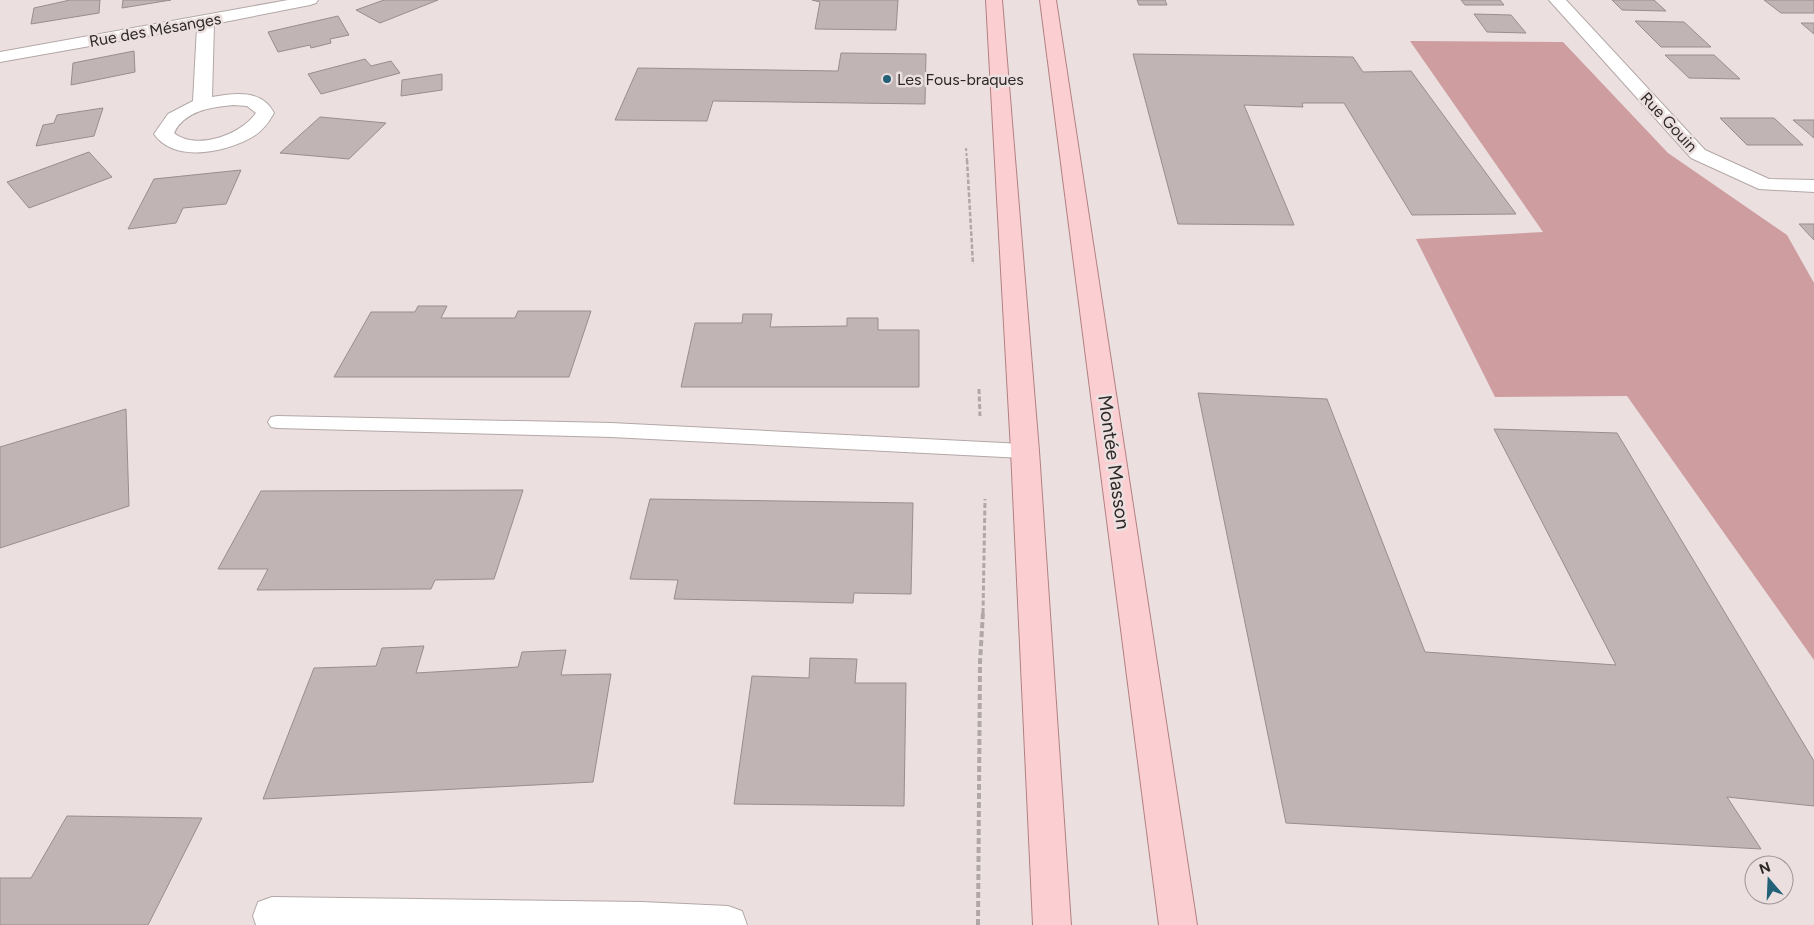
<svg xmlns="http://www.w3.org/2000/svg" width="1814" height="925" font-family="Figtree,sans-serif">
	<style>
		.forest { fill: #cd9d9f }
		.building { fill: #c0b4b4; stroke: #998d8e }
		.lines { fill: none; stroke-linecap: round; stroke-linejoin: round }
		.lane-casing { stroke: #b3a7a7; stroke-width: 2 }
		.street-casing { stroke: #b3a7a7; stroke-width: 2 }
		.primary-casing { stroke: #b28082; stroke-width: 2 }
		.path-far3 { stroke: #b1a7a8; stroke-width: 2; stroke-dasharray: 3 2; stroke-linecap: butt }
		.path-far2 { stroke: #b1a7a8; stroke-width: 2.5; stroke-dasharray: 4.5 2; stroke-linecap: butt }
		.path-far1 { stroke: #b1a7a8; stroke-width: 3; stroke-dasharray: 5 2.5; stroke-linecap: butt }
		.path { stroke: #b1a7a8; stroke-width: 4; stroke-dasharray: 6 3; stroke-linecap: butt }
		.lane { fill: #fff; fill-rule: evenodd }
		.street { fill: #fff; fill-rule: evenodd }
		.primary { fill: #fbcfd1; fill-rule: evenodd }
		.poi-dot { fill: #236177; stroke: #ecdfe0; stroke-width: 2 }
		.labels { text-anchor: middle; dominant-baseline: central; stroke-width: 5; stroke-linejoin: round; paint-order: stroke }
		.far-street-label { font-size: 16px; fill: #2d2828; stroke: #ecdfe0 }
		.far-poi-label { font-size: 16px; fill: #2d2828; stroke: #ecdfe0; text-anchor: start }
		.street-label { font-size: 19px; fill: #2d2828; stroke: #ecdfe0 }
	</style>
	<rect width="100%" height="100%" fill="#ecdfe0"/>
	<!-- forest -->
	<polygon class="forest" points="1410,41 1563,42 1668,153 1787,235 1814,283 1814,660 1627,396 1495,397 1416,239 1543,232"/>
	<!-- building -->
	<g class="building">
		<polygon points="70,0 100,0 99,13 31,24 34,8"/>
		<polygon points="123,0 171,0 122,8"/>
		<polygon points="384,0 438,0 380,23 356,10"/>
		<polygon points="812,0 898,0 896,30 815,29 820,2"/>
		<polygon points="1137,0 1165,0 1167,5 1139,5"/>
		<polygon points="1461,0 1500,0 1504,5 1465,5"/>
		<polygon points="1612,0 1654,0 1666,11 1622,10"/>
		<polygon points="1764,0 1814,0 1814,13 1781,13"/>
		<polygon points="1474,14 1511,15 1526,33 1487,32"/>
		<polygon points="338,16 349,35 330,39 331,43 311,48 310,45 278,52 268,32"/>
		<polygon points="1635,21 1684,22 1711,47 1661,47"/>
		<polygon points="1801,23 1814,23 1814,34"/>
		<polygon points="134,51 135,72 71,85 73,63"/>
		<polygon points="841,53 926,54 925,104 713,101 707,121 615,120 638,68 838,71"/>
		<polygon points="1133,54 1353,57 1363,72 1411,71 1516,214 1412,215 1344,103 1302,103 1303,107 1244,105 1294,225 1178,224"/>
		<polygon points="1665,55 1714,55 1740,79 1689,78"/>
		<polygon points="365,59 371,66 391,61 400,73 321,94 308,74"/>
		<polygon points="442,74 442,90 401,96 402,80"/>
		<polygon points="103,108 94,136 36,146 43,125 54,123 57,115"/>
		<polygon points="320,117 386,123 349,159 280,153"/>
		<polygon points="1720,118 1774,118 1803,145 1747,145"/>
		<polygon points="1793,120 1814,120 1814,138"/>
		<polygon points="89,152 112,177 29,208 7,182"/>
		<polygon points="241,170 226,204 183,208 176,223 128,229 154,179"/>
		<polygon points="1799,224 1814,224 1814,240"/>
		<polygon points="418,306 447,306 441,318 515,318 518,311 591,311 569,377 334,377 371,312 415,312"/>
		<polygon points="743,314 772,314 770,327 847,326 847,318 878,318 878,330 919,330 919,387 681,387 695,323 742,323"/>
		<polygon points="1198,393 1327,399 1425,652 1616,665 1494,429 1617,433 1814,761 1814,806 1727,797 1761,849 1286,823"/>
		<polygon points="126,409 129,506 0,548 0,447"/>
		<polygon points="523,490 494,579 435,580 431,589 257,590 268,569 218,569 261,491"/>
		<polygon points="650,499 913,503 911,594 854,593 853,603 674,599 678,580 630,579"/>
		<polygon points="424,646 416,673 518,667 522,652 566,650 561,675 611,674 593,782 263,799 314,668 376,666 382,648"/>
		<polygon points="810,658 857,659 855,683 906,683 904,806 734,804 752,676 809,678"/>
		<polygon points="67,816 202,818 148,925 0,925 0,878 31,878"/>
	</g>
	<g class="lines">
		<defs>
			<polygon id="lane" points="277,416 611,423 1025,444 1032,446 1034,451 1032,456 1025,458 611,437 277,428 271,427 268,422 271,417"/>
			<g id="street">
				<path d="M288 0H318L316 3 310 5 214 24 212 97C234 93 262 89 274 113 269 122 263 130 254 136 228 152 175 164 154 134L168 114 193 101 197 27 0 62V52ZM233 105 247 106 256 113C241 135 196 151 174 133 184 111 211 107 233 105Z"/>
				<polygon points="1549,0 1566,0 1705,150 1769,179 1814,180 1814,192 1759,189 1691,158"/>
				<polygon points="272,897 642,902 728,906 742,911 747,925 256,925 253,916 258,902"/>
			</g>
			<g id="primary">
				<polygon points="986,0 1002,0 1039,451 1071,925 1033,925 1011,451"/>
				<polygon points="1040,0 1056,0 1197,925 1159,925"/>
			</g>
		</defs>
		<!-- lane casing -->
		<use href="#lane" class="lane-casing"/>
		<!-- street casing -->
		<use href="#street" class="street-casing"/>
		<!-- primary casing -->
		<use href="#primary" class="primary-casing"/>
		<!-- path-far3 -->
		<polyline class="path-far3" points="966,148 967,161"/>
		<!-- path-far2 -->
		<polyline class="path-far2" points="967,160 973,264"/>
		<!-- path-far1 -->
		<g class="path-far1">
			<polyline points="979,389 980,416"/>
			<polyline points="983,613 985,499"/>
		</g>
		<!-- path -->
		<polyline class="path" points="978,925 980,662 983,612"/>
		<!-- lane -->
		<use href="#lane" class="lane"/>
		<!-- street -->
		<use href="#street" class="street"/>
		<!-- primary -->
		<use href="#primary" class="primary"/>
	</g>
	<!-- markers -->
	<circle class="poi-dot" cx="887" cy="79" r="5"/>
	<g class="labels">
		<!-- far-street labels -->
		<g class="far-street-label">
			<text transform="translate(155 30) rotate(-10)">Rue des Mésanges</text>
			<text transform="translate(1669 122) rotate(47)">Rue Gouin</text>
		</g>
		<!-- far-poi labels -->
		<g class="far-poi-label">
			<text x="897" y="79">Les Fous-braques</text>
		</g>
		<!-- street labels -->
		<g class="street-label">
			<text transform="translate(1114 462) rotate(82)">Montée Masson</text>
		</g>
	</g>
	<!-- north arrow -->
	<g transform="translate(1769 880) rotate(341)"><circle r="24" fill="#ecdfe0" stroke="#a09696"/>
	<path d="M0-4L9 19L0 12L-9 19Z" fill="#236177"/>
	<text y="-8" font-size="14" font-weight="bold" text-anchor="middle" fill="#2d2828">N</text>
	</g>
</svg>
